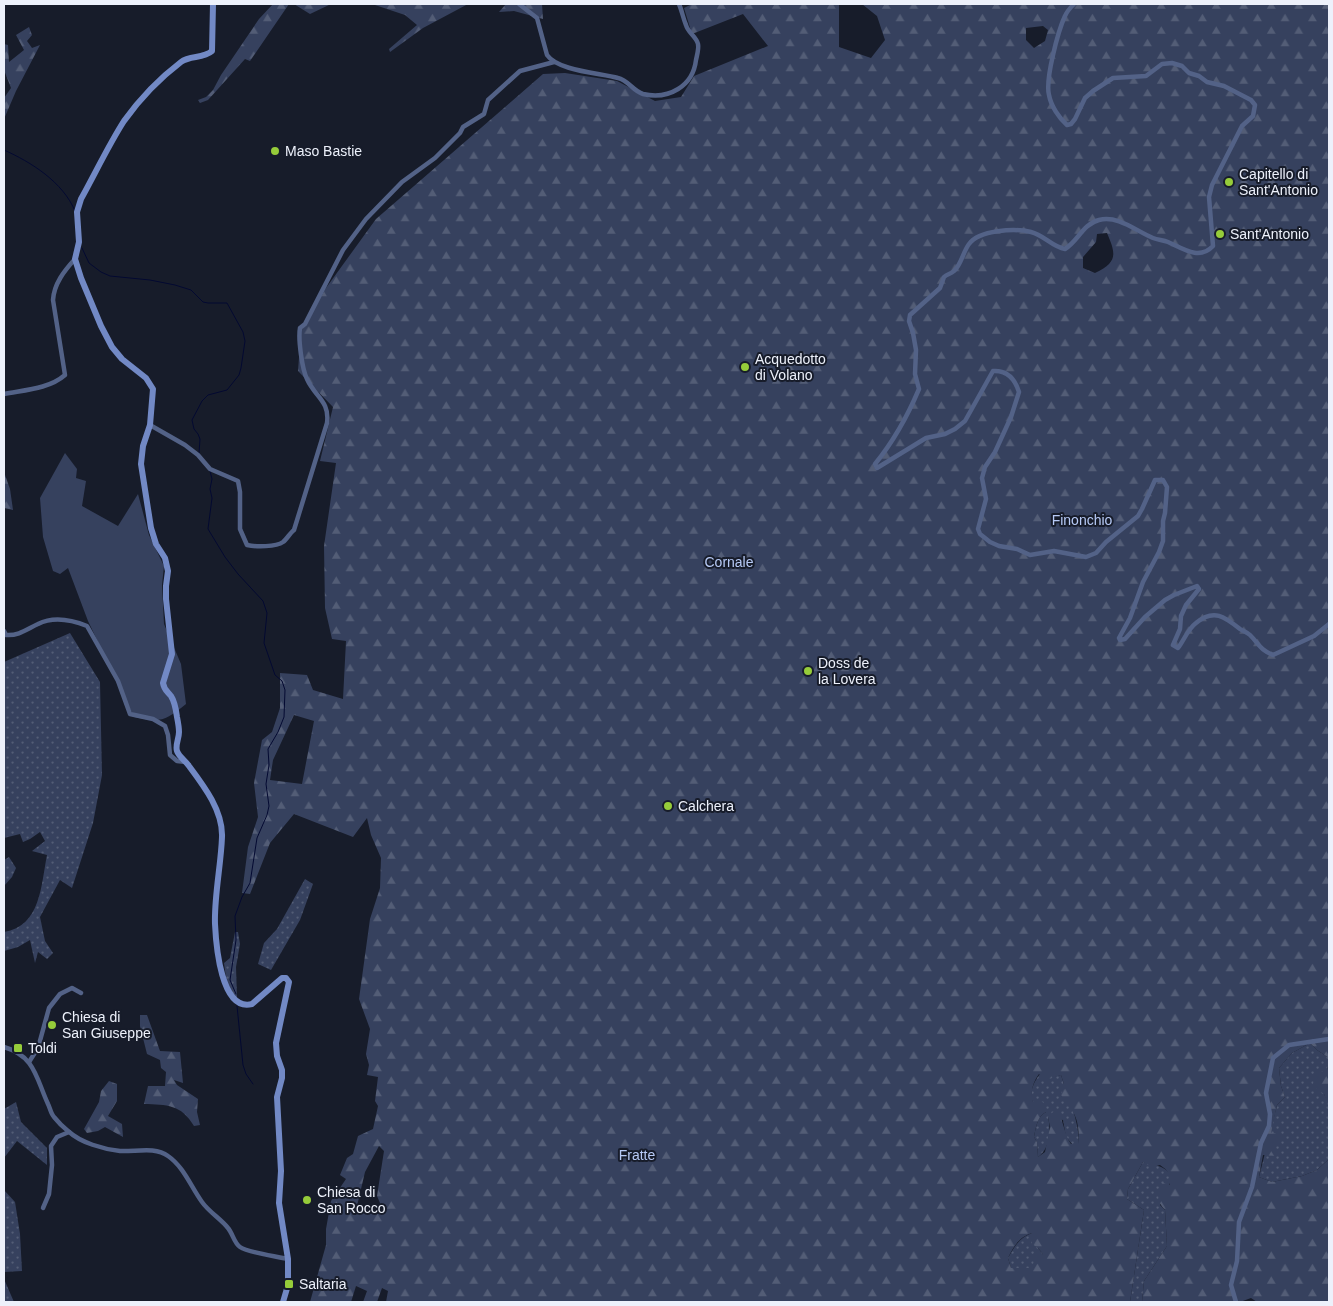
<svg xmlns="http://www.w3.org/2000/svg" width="1333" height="1306" font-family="Arial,sans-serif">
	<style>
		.grass { fill: url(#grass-dots) }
		.forest { fill: url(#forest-firs); fill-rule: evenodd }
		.pitch { fill: #36415e }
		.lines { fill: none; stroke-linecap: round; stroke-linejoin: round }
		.stream { stroke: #030931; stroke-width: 1 }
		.street { stroke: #536287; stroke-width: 4.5 }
		.secondary { stroke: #7289c5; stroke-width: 6 }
		.poi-dot { fill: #96cc3a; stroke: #171c2a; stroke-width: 2 }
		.labels { text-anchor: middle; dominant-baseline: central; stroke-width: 4; stroke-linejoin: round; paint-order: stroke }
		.poi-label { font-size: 14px; fill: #edf1fb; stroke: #171c2a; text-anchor: start }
		.park-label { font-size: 14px; fill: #b7caf6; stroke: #171c2a }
	</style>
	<defs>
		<pattern id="grass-dots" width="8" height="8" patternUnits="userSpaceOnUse" patternTransform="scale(1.25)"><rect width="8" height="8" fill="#36415e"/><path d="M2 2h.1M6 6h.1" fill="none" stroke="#535d76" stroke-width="1.8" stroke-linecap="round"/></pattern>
		<pattern id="forest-firs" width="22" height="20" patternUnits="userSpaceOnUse" patternTransform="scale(1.25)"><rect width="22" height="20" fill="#36415e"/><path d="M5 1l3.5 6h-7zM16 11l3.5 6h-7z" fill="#535d76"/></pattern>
	</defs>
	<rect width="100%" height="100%" fill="#171c2a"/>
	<!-- grass -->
	<g class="grass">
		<path d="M70 633 100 682 102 775 93 823 72 888 60 880 40 917 45 941 53 953 47 959 38 952 35 963 30 940 18 947 4 951V932C41 926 41 885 47 855L32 851 45 841 40 832 30 839 23 842 20 834 4 838V662Z"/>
		<polygon points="9,857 16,868 12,877 4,886 4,860"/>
		<polygon points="305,879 313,884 300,920 271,970 258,964 264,943 277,929"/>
		<polygon points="235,932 238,932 240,944 236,967 237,997 233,996 227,985 224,963 230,958"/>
		<polygon points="1310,1043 1317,1050 1329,1058 1324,1094 1329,1104 1329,1159 1317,1170 1302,1176 1272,1182 1259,1177 1277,1105 1285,1097 1281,1086 1279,1068 1292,1053"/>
		<path d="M1040 1074 1052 1077 1061 1075C1068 1098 1079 1119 1079 1144H1072L1066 1137 1063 1120 1048 1117C1051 1130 1050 1149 1038 1157L1037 1142 1034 1137C1036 1127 1037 1117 1046 1112 1042 1109 1035 1106 1033 1102 1028 1093 1035 1080 1040 1074Z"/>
		<polygon points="16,1102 21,1122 47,1148 47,1165 17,1141 4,1158 4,1109"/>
		<path d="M1143 1162C1178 1169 1175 1177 1160 1205L1165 1210 1167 1246 1144 1281 1142 1302H1130L1144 1210 1127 1199 1128 1189Z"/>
		<polygon points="4,1190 15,1202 20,1234 22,1271 4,1272"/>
		<path d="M1032 1233 1038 1248 1043 1254 1033 1268H1011L1008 1258C1015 1246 1019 1238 1032 1233Z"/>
		<polygon points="4,1279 14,1302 4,1302"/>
	</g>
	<!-- forest -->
	<g class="forest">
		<polygon points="273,4 289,4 250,61 245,59 208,100 200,103 198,100 206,97 213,90 221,75 259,19"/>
		<polygon points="294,4 331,4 310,14"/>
		<polygon points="372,4 468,4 423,28 390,52 389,49 417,25 405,15"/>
		<polygon points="506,4 542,4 543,19 514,11 499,12"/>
		<path d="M692 4H841L839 5V47L871 58 885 40 877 16 862 4H1329V1058L1317 1050 1310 1043 1292 1053 1279 1068 1281 1086 1285 1097 1277 1105 1271 1133 1281 1134V1142L1274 1146 1276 1156 1263 1155 1259 1177 1272 1182 1302 1176 1317 1170 1329 1159V1302H1257L1251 1298 1240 1302H1142L1144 1281 1167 1246 1165 1210C1156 1201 1157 1194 1163 1183L1170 1185C1170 1174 1169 1171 1160 1165L1152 1167 1143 1162 1128 1189 1127 1199 1144 1210 1130 1302H386L388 1291 382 1288 377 1302H363L367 1291 356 1286 351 1302H310L326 1245V1229L331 1201 346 1179 340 1175 347 1158 353 1154 358 1136 373 1129 378 1106 375 1101 378 1077 367 1075 369 1065 366 1054 370 1029 359 999 370 919 380 888 381 858 371 835 367 818 353 837 294 814 270 843 250 894 242 893 248 847 258 817 254 783 262 740 272 732 280 708V673L307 675 313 690 343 699 346 641 332 639 325 608 324 546 336 463 320 461 333 407 298 371 301 331 326 288 376 219 543 74 565 73 617 81 655 101 681 97 694 76 768 46 743 14 692 34 684 8ZM1043 26 1048 30 1045 41 1034 48 1026 40V28ZM1107 233C1116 254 1118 262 1095 273L1083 268V257L1096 242 1097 234ZM294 715 314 721 302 784 270 780 273 760ZM1039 1074 1046 1080 1061 1075 1064 1084 1061 1095C1076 1114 1079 1119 1079 1144H1071C1064 1134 1064 1122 1058 1112L1054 1111 1048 1117 1050 1127 1045 1152 1038 1157 1037 1142 1034 1137C1036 1127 1037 1117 1046 1112V1105L1040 1100 1033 1102C1030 1092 1033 1082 1039 1074ZM379 1146 384 1151 377 1196 380 1203 377 1213 364 1211 357 1206 365 1172ZM1032 1233V1244L1038 1248 1043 1254 1034 1257 1033 1268H1011L1008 1258C1014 1246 1019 1237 1032 1233Z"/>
		<polygon points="29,27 32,35 27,41 32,48 40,45 16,91 4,119 4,98 11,88 4,70 4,44 8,45 9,62 24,50 16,35"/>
		<polygon points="4,472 10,489 13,510 4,508"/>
		<path d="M140 1015H147L160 1051 180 1052 183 1083 174 1080 177 1085 198 1099 197 1112 200 1125 194 1126C181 1104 167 1105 144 1104L148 1086H165L166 1072 161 1068 160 1060 147 1054 140 1026Z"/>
		<polygon points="1329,1063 1329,1104 1328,1105 1324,1094 1313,1086 1314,1074 1327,1070"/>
		<polygon points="109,1081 117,1084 117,1101 108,1116 122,1124 123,1137 105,1127 98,1131 87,1133 84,1129 99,1102 101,1091"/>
	</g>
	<!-- pitch -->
	<path class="pitch" d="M65 453 77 469 76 478 86 481 82 506 118 526 138 494 149 535 164 566 162 585 164 624 181 664 186 704C165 721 161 723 134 717L88 621 68 568 60 574 53 571 43 537 40 498Z"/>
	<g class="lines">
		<!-- stream -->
		<g class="stream">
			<path d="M4 150C31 162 63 182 75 211"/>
			<polyline points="82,248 89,263 101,272 110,276 150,280 175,285 191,290 203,302 208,303 227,303 243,332 245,341 241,368 239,375 227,390 208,395 202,401 192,420 194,429 198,434 200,439 199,453"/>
			<polyline points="210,471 212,479 210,489 212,498 208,529 225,557 238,574 263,601 267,613 264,643 275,675 282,681 285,690 284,717 278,732 268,749 269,765 266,784 269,806 267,815 257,838 250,883 242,897 235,916 236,940 230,980 236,994"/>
			<polyline points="237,1006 243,1065 246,1074 253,1084"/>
		</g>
		<!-- street -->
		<g class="street">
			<path d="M519 4 537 18 547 55C558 71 600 73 618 78 628 80 633 91 643 94 669 100 693 86 696 60 697 55 699 49 698 44 696 36 688 33 686 25 683 18 682 11 679 4"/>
			<path d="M1074 4C1071 7 1067 11 1065 16 1058 31 1045 80 1049 95 1051 106 1059 118 1067 125L1071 124 1075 119 1085 98 1093 91 1113 78 1146 76 1162 64 1172 63 1182 66 1189 73 1199 76 1207 82 1224 86 1251 100 1255 105 1253 116 1242 126 1212 185 1209 197 1213 246C1199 261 1182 248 1168 242 1163 240 1158 240 1153 238 1136 231 1118 215 1099 220 1083 224 1078 241 1065 249 1052 247 1044 235 1031 232 1015 228 979 230 969 244 963 252 961 265 954 271 951 274 947 274 944 277L940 288 910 315 909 321 913 333 916 350 915 374 919 389C908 415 893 442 875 464L877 468 926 438 945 434 955 429 965 421 993 371C1007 370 1015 379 1019 392L1011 417 995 452 985 467 982 478 986 499 978 529 980 534 990 542 999 546 1017 549 1030 555 1054 551 1086 557 1096 553 1106 542 1138 516 1142 509 1155 480H1163L1167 487 1165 513 1163 521V541L1159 552 1143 582 1130 618 1119 638 1120 640 1125 639 1145 617 1165 600 1174 595 1197 586 1199 589 1186 605 1181 616 1180 629 1173 645 1178 648C1184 640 1188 629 1196 623 1214 608 1225 617 1240 629 1243 631 1247 632 1250 635 1259 644 1260 650 1273 655L1314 636 1329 624"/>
			<path d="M4 394C24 390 49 389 65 375L53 300C54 284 64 271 75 259"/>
			<path d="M150 425 185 445 198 455 210 469 238 481 240 492V529L247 545C256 547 276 547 283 542 287 539 290 533 294 530L327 423C330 401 315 397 307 379 302 369 298 339 300 328L305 324 343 250 366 219 402 182 435 158 460 133 463 127 484 114 488 100 520 71 554 62"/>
			<path d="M4 631 6 635C19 636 27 629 38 624 54 616 72 620 87 626L118 681 130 714 153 719 165 726 168 735 170 755 177 761 186 762"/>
			<path d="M4 1047C35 1056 36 1078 48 1104 50 1108 51 1114 54 1117 58 1122 63 1127 68 1131 81 1143 103 1149 120 1151 135 1152 155 1146 168 1156 184 1167 191 1187 202 1202 209 1212 221 1219 228 1228 233 1234 234 1243 240 1247 249 1253 276 1256 288 1259V1258"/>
			<polyline points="29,1062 38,1048 49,1008 60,994 72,988 81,993"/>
			<polyline points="43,1208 49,1194 52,1165 51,1146 57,1137 69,1132"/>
			<polyline points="1236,1302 1231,1285 1237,1261 1239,1222 1252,1187 1261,1143 1269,1126 1270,1114 1266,1093 1273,1058 1289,1045 1329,1039"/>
		</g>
		<!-- secondary -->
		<path class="secondary" d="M213 4 212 51C203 59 190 55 181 62 160 78 139 100 124 121 108 146 95 174 81 199L77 212 79 242 75 259 81 278 101 326 112 347 122 359 146 378 153 389 150 425 143 446 141 464 151 528 156 544 165 558 168 571 166 586V599L172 654 163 683C164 690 167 691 171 696 175 702 176 710 177 717 178 722 179 728 179 732 179 739 175 745 177 751 179 757 186 761 189 766 204 786 223 811 222 837 221 865 214 897 215 924 216 945 221 1012 252 1004L282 978H286L289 982 276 1043 277 1056 282 1070V1078L277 1097 281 1171 279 1203 288 1259V1285L283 1302"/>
	</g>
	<!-- markers -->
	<g class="poi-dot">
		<circle cx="275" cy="151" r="5"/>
		<circle cx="1229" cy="182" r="5"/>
		<circle cx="1220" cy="234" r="5"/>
		<circle cx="745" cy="367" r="5"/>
		<circle cx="808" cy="671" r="5"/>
		<circle cx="668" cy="806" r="5"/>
		<circle cx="52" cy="1025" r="5"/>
		<rect x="13" y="1043" width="10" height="10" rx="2.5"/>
		<circle cx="307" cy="1200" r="5"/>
		<rect x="284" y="1279" width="10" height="10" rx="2.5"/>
	</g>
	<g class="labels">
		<!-- poi labels -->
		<g class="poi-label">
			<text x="285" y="151">Maso Bastie</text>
			<text x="1239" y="174">Capitello di<tspan x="1239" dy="16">Sant'Antonio</tspan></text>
			<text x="1230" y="234">Sant'Antonio</text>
			<text x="755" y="359">Acquedotto<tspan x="755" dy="16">di Volano</tspan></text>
			<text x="818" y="663">Doss de<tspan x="818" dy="16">la Lovera</tspan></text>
			<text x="678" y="806">Calchera</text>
			<text x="62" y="1017">Chiesa di<tspan x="62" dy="16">San Giuseppe</tspan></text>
			<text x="28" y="1048">Toldi</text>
			<text x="317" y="1192">Chiesa di<tspan x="317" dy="16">San Rocco</tspan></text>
			<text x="299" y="1284">Saltaria</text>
		</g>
		<!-- park labels -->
		<g class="park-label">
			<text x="1082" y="520">Finonchio</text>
			<text x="729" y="562">Cornale</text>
			<text x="637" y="1155">Fratte</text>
		</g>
	</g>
	<!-- border -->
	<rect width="1333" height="1306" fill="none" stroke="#edf1fb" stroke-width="10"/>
</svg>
